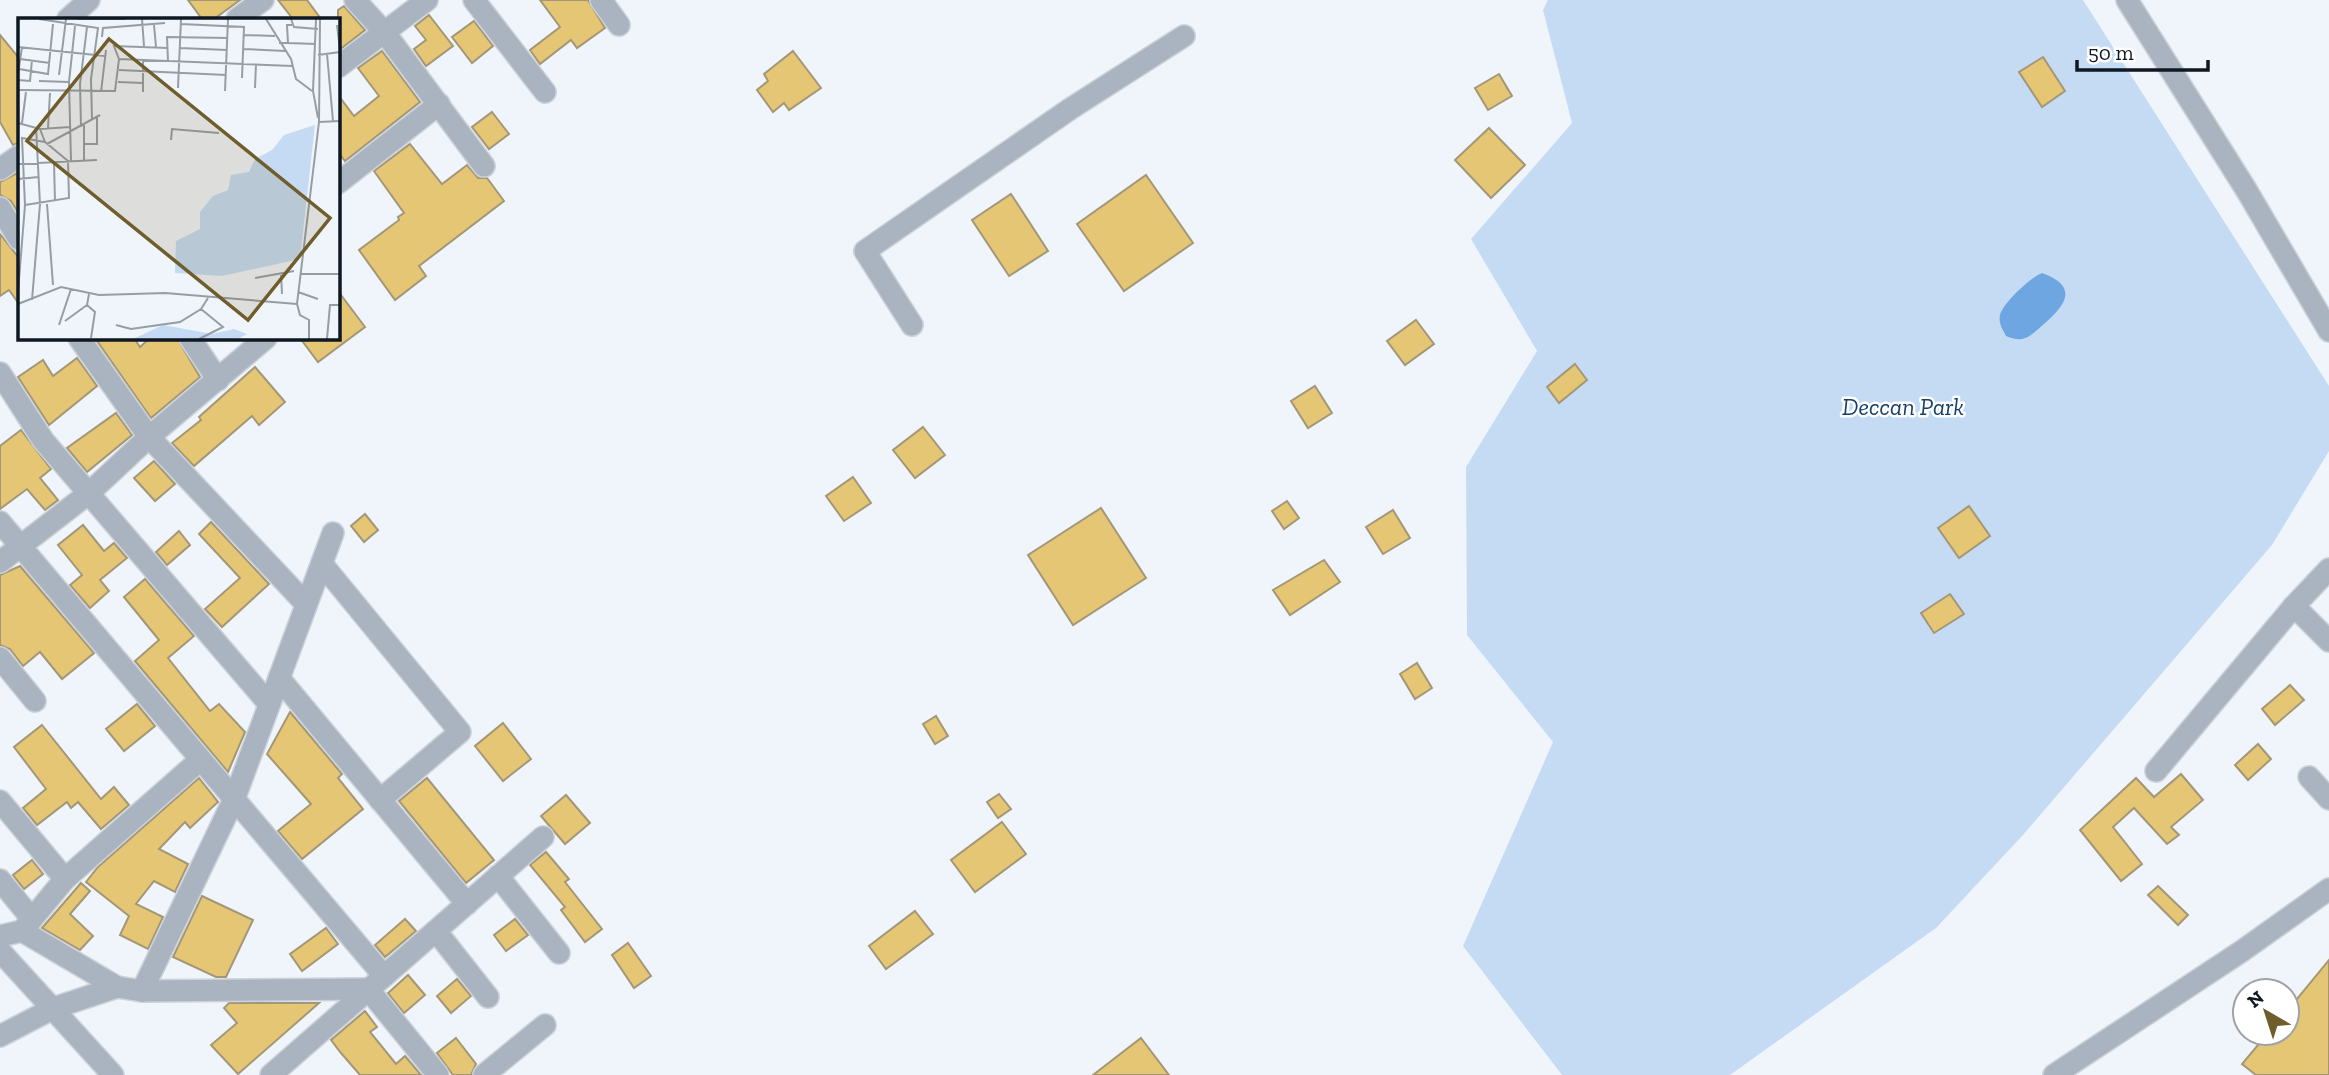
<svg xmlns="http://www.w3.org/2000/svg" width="2329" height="1075" font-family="'Zilla Slab',serif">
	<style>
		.green { fill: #c5dbf4 }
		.water { fill: #6ea6e2 }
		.building { fill: #e5c675; stroke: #a49777; stroke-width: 2 }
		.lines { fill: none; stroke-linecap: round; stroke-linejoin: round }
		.minor-casing { stroke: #ccd2d8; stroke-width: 24 }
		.minor { stroke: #a9b4c0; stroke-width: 21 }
		.labels { text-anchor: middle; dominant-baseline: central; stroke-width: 5; stroke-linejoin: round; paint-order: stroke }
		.park-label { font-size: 24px; font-style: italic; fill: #173f67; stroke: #fff }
		.inset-road { fill: none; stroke: #969da4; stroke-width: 2 }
		.view { fill: #6f5d2b; fill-opacity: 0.15; stroke: #6f5d2b; stroke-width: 3.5 }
		.inset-edge { fill: none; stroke: #0f1822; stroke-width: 3.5 }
	</style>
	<rect width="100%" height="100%" fill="#f0f5fb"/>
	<!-- green -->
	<polygon class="green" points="1548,0 2083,0 2329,386 2329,451 2272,545 2023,835 1936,928 1730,1075 1562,1075 1463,946 1553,742 1467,635 1466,467 1537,351 1471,239 1572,123 1543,10"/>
	<!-- water -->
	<path class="water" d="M2042 273C2078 286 2067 304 2045 323 2038 329 2031 337 2022 339 2017 340 2011 338 2006 336 2003 330 1998 323 2000 315 2003 303 2031 277 2042 273Z"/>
	<!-- building -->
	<g class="building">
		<polygon points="188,0 240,0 214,19 202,19"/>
		<polygon points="278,0 307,0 321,19 293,19"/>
		<polygon points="540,0 588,0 605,28 577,48 571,40 540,64 530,50 560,27"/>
		<polygon points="344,6 365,30 338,51 338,10"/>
		<polygon points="429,15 453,46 426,66 414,49 426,40 415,26"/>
		<polygon points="474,21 493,46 472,63 452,37"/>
		<polygon points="0,35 19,58 19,143 13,145 0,122"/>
		<polygon points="382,51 420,102 345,161 338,152 338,95 354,116 379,96 358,68"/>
		<polygon points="793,51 821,88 789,110 784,103 773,112 757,90 768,81 764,74"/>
		<polygon points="2043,57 2065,91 2042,107 2019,72"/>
		<polygon points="1499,74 1512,96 1488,110 1475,88"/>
		<polygon points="492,112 509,134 489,149 472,127"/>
		<polygon points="1489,128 1525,165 1491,198 1455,160"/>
		<polygon points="410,144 442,184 467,165 478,178 487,178 504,201 419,266 426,276 395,300 359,250 399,220 398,217 404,213 374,171"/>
		<polygon points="19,172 19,214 11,201 0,195 0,182"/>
		<polygon points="1146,175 1193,243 1124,291 1077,224"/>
		<polygon points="1011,194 1048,251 1009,276 972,220"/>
		<polygon points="0,234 19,258 19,304 9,290 0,296"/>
		<polygon points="338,291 365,327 318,362 300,338 338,338"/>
		<polygon points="1416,320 1434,344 1405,365 1387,341"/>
		<polygon points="95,338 134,338 140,347 150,338 177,338 200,377 151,418"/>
		<polygon points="77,358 97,386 49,425 18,377 43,360 53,376"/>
		<polygon points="1575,364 1587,380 1559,403 1547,387"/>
		<polygon points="255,367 285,402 259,425 252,416 194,466 172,443 201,420 199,417"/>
		<polygon points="1315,386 1332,413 1308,428 1291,401"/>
		<polygon points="116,413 132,435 87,472 67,448"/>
		<polygon points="923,427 945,455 915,478 893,450"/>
		<polygon points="21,430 51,469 40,478 58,500 45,510 27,489 0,509 0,446"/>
		<polygon points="154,461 175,484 155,501 134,478"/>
		<polygon points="853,477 871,503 844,521 826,496"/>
		<polygon points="1287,501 1299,518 1284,529 1272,511"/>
		<polygon points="1969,506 1990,536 1959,558 1938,528"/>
		<polygon points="1101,508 1146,578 1073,625 1028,555"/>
		<polygon points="1393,510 1410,538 1383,554 1366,527"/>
		<polygon points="365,514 378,530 364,542 351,526"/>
		<polygon points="211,522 269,584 222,627 205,609 240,578 199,534"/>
		<polygon points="83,525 104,551 114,543 127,558 100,580 109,591 90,608 70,585 82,575 58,545"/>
		<polygon points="179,531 190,545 167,565 156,552"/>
		<polygon points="1324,560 1340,582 1290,615 1273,590"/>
		<polygon points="20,566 94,653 62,679 40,652 23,666 10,649 0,645 0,575"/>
		<polygon points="145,579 194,636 168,658 210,711 219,704 245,732 228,772 135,661 159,640 124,597"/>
		<polygon points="1950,594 1964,614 1934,633 1921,613"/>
		<polygon points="1417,663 1432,688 1415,699 1400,674"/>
		<polygon points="2290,685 2304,700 2275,725 2262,709"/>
		<polygon points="137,704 155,726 124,751 106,729"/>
		<polygon points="290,712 342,774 338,778 363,809 302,859 278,831 311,804 267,754"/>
		<polygon points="936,716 948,736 935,744 923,724"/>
		<polygon points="503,723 531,759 503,781 475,746"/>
		<polygon points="42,725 101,799 114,787 129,805 101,829 78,802 71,808 67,802 37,825 23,808 46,789 14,747"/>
		<polygon points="2258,744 2271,759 2248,780 2235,765"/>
		<polygon points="2181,774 2203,800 2171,827 2179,835 2167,844 2134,808 2113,827 2142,864 2121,881 2080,830 2136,778 2154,797"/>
		<polygon points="199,778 218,802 190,828 185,822 159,849 188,864 175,892 154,881 136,904 163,917 148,949 120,935 129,916 86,882 98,867"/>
		<polygon points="427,778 494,860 466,883 399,801"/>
		<polygon points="999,794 1011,809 998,818 987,802"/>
		<polygon points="566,795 590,823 565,844 541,816"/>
		<polygon points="1002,822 1026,854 975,892 951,860"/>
		<polygon points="546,852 569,879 565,882 602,929 585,942 561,910 565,907 530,865"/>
		<polygon points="32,860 43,874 24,889 13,875"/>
		<polygon points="81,883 90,891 70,914 93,936 80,950 42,928"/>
		<polygon points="2158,886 2188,915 2178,925 2148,895"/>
		<polygon points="202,896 253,920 226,977 216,977 173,957"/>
		<polygon points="915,911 933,934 886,969 869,946"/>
		<polygon points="405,919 416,931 385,957 375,945"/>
		<polygon points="515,919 528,935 506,951 494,935"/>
		<polygon points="326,928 338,944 302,971 290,954"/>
		<polygon points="628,943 651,976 634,988 612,955"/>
		<polygon points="2329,960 2329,1075 2256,1075 2242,1064 2268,1033 2287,1033 2287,1011"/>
		<polygon points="408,975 425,995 404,1013 388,993"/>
		<polygon points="457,979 471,996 451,1013 437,996"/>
		<polygon points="229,1003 319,1003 238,1074 211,1045 237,1023 224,1008"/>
		<polygon points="365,1011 377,1027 370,1032 396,1064 405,1056 421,1075 360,1075 341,1053 331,1040"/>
		<polygon points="456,1038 476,1064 471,1075 453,1075 437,1053"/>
		<polygon points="1141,1038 1169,1075 1093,1075"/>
	</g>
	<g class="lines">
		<defs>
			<g id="minor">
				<polyline points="355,0 385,33 484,166"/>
				<polyline points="474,0 545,92"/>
				<polyline points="601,0 619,25"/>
				<polyline points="2127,0 2247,191 2329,331"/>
				<polyline points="68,19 89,0"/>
				<polyline points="237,19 263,0"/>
				<polyline points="338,67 427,0"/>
				<polyline points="0,169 19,156"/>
				<polyline points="338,183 439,104"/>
				<polyline points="0,208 19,239"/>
				<polyline points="912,325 865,251 1070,109 1184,36"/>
				<polyline points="79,338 149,437 306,604"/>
				<polyline points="190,338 218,380"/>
				<polyline points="0,373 43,440 269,704"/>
				<polyline points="0,522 384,976"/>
				<polyline points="0,562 89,493 149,437 266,338"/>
				<polyline points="322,564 460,732 380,800"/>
				<polyline points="2294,606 2329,641"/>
				<polyline points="0,658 35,701"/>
				<polyline points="279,678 467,904"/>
				<polyline points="2156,771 2294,606 2329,569"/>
				<polyline points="2309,777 2329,799"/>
				<polyline points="0,801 65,879"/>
				<polyline points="498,876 559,953"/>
				<polyline points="0,880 32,919"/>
				<polyline points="22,931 117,987 142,991 368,989 438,1075"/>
				<polyline points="436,931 488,997"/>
				<polyline points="0,936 22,931 65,879 200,760"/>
				<polyline points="0,951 113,1075"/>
				<polyline points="142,991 235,797 333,533"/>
				<polyline points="0,1036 54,1008 117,987"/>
				<polyline points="271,1075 543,837"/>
				<polyline points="484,1075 545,1025"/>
				<polyline points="2054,1075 2242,951 2329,889"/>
			</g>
		</defs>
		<!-- minor casing -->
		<use href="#minor" class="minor-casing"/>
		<!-- minor -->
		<use href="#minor" class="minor"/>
	</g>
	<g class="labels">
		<!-- park labels -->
		<g class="park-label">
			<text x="1903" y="406">Deccan Park</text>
		</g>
	</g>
	<!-- overview -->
	<g transform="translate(18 18)">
		<rect width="322" height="322" fill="#f0f5fb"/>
		<path d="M297 107 282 241 204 258 157 255 158 223 182 211V194L195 178 210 172 213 157 231 154 237 141 254 132 266 117ZM145 307 194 316 216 311 229 316 220 321H115Z" fill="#c5dbf4"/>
		<path class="inset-road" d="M21 1 80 10 73 61 74 102M60 1H107M124 1 126 28M248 1 273 41 278 61 294 73M273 1 276 9 300 11M298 1 295 73 300 100M163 6 226 9 224 60M136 7 138 29M319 7 322 32M226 17 257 18M84 19 85 10 147 5M261 25H270L269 7H274M270 25 298 26M0 29 87 38M162 30 209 32M225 31 267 33M309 36 315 103M300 37 322 34M2 41 32 45M101 41 275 48M150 43 149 19 210 20M1 51 30 56 35 6M101 52 208 57M0 56 4 29M41 57 48 1M0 62 12 63 14 42M21 63 51 64M100 64 125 65M160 70 163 1M237 70 238 46M0 72 97 73 101 41 96 28 150 30M207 73 210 1M83 74 88 32M125 74V42M301 104 322 103M0 105 22 111 52 109M4 105 8 74M66 107V143M63 109 62 66 69 9M30 110 32 75M153 122 154 111 201 115M29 126 82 97M66 126H79V99M53 143 51 64 57 8M36 144 37 184M0 146 79 142M0 161 21 159M29 186 35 267M7 187 51 180 50 143 27 124 22 111M263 255 264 276M283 256H322M237 260 276 253M0 274 7 187 4 120 27 124M280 274 300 281M14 282 22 186 18 109M0 286 43 269 81 277 147 275 279 286M69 287 77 294 73 320M47 303 69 287 71 276M41 307 53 271M98 307 113 311 162 304 183 291 190 280M181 321 205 309 183 291M291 321V302L282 297 279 286 301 104 302 1M309 321 312 287H322"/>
		<path class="view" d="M91 21 312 200 230 302 9 123Z"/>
		<rect width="322" height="322" class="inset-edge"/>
	</g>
	<!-- north arrow -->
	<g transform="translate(2266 1012) rotate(321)"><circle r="33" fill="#ffffff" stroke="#9fa3a7" stroke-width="2"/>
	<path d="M0-5L12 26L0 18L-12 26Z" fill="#6f5d2b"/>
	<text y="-10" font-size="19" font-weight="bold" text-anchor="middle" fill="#0f1822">N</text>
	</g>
	<!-- scale -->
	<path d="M2077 60v10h131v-10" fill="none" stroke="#0f1822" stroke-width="3.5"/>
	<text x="2088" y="60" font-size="21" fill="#0f1822" stroke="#ffffff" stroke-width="5" paint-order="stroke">50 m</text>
</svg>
